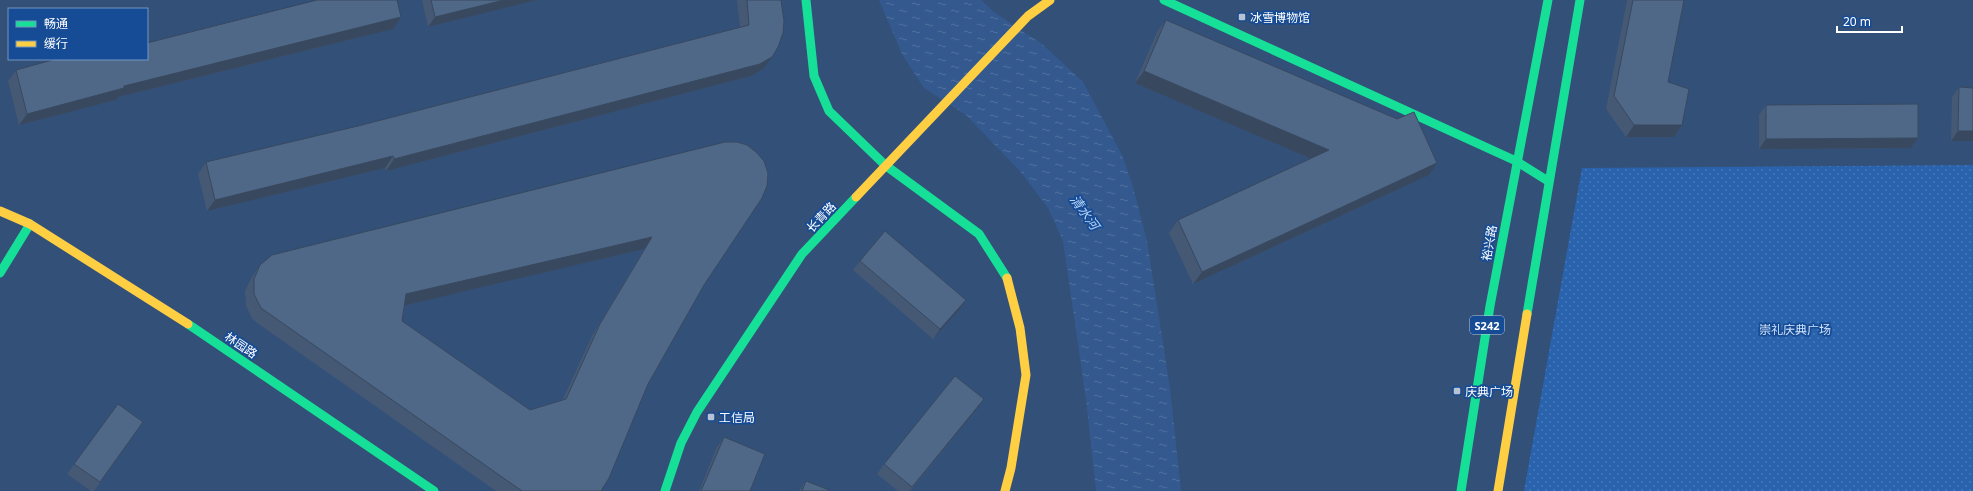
<svg xmlns="http://www.w3.org/2000/svg" width="1973" height="491" font-family="'Noto Sans','Noto Sans SC',sans-serif">
	<style>
		.park { fill: url(#park-dots) }
		.water { fill: url(#water-ripples) }
		.lines { fill: none; stroke-linecap: round; stroke-linejoin: round }
		.fast { stroke: #16e098; stroke-width: 9 }
		.slow { stroke: #ffcf43; stroke-width: 9 }
		.wall { fill: #455975; fill-rule: evenodd }
		.shaded-wall { fill: #38495f }
		.building { fill: #506888; stroke: #38495f; fill-rule: evenodd }
		.poi-dot { fill: #b8c2d0; stroke: #164c96; stroke-width: 1.5 }
		.labels { text-anchor: middle; dominant-baseline: central; stroke-width: 3.5; stroke-linejoin: round; paint-order: stroke }
		.shield { fill: #164c96; stroke: #b9c9e0; stroke-width: 1 }
		.shield-label { font-size: 11px; font-weight: bold; fill: #fff }
		.poi-label { font-size: 12px; fill: #fff; stroke: #164c96; text-anchor: start }
		.street-label { font-size: 12px; fill: #fff; stroke: #164c96 }
		.park-label { font-size: 12px; fill: #cfe3fc; stroke: #164c96 }
		.water-label { font-size: 13px; font-style: italic; fill: #b4d2f8; stroke: #164c96 }
	</style>
	<defs>
		<pattern id="park-dots" width="8" height="8" patternUnits="userSpaceOnUse"><rect width="8" height="8" fill="#2a63ad"/><path d="M2 2h.1M6 6h.1" fill="none" stroke="#4a7ab9" stroke-width="1.8" stroke-linecap="round"/></pattern>
		<pattern id="water-ripples" width="26" height="14" patternUnits="userSpaceOnUse"><rect width="26" height="14" fill="#33598e"/><path d="M2 4q2-2 4 0t4 0M15 11q2-2 4 0t4 0" fill="none" stroke="#52729f"/></pattern>
	</defs>
	<rect width="100%" height="100%" fill="#335079"/>
	<!-- park -->
	<polygon class="park" points="1973,165 1973,491 1524,491 1582,168"/>
	<!-- water -->
	<polygon class="water" points="879,0 981,0 994,12 1042,44 1083,82 1122,155 1133,187 1147,241 1170,388 1181,491 1096,491 1086,399 1063,241 1048,208 1020,171 966,115 924,88 903,56"/>
	<g class="lines">
		<!-- fast -->
		<g class="fast">
			<polyline points="806,0 814,76 829,111 885,165 979,234 1007,278"/>
			<polyline points="1164,0 1516,161 1548,181"/>
			<polyline points="0,273 30,224"/>
			<polyline points="1527,314 1580,0"/>
			<polyline points="188,324 434,491"/>
			<polyline points="665,491 681,443 697,412 802,254 856,197"/>
			<polyline points="1461,491 1490,306 1548,0"/>
		</g>
		<!-- slow -->
		<g class="slow">
			<polyline points="856,197 1028,16 1050,0"/>
			<polyline points="0,211 30,224 188,324"/>
			<polyline points="1005,491 1011,468 1026,375 1020,328 1007,278"/>
			<polyline points="1498,491 1527,314"/>
		</g>
	</g>
	<!-- wall -->
	<g class="wall">
		<polygon points="422,0 537,0 428,27"/>
		<polygon points="737,0 781,0 763,69 751,76 386,171 385,168 207,211 198,174 206,162 358,126 740,27"/>
		<polygon points="1627,0 1684,0 1668,82 1682,125 1674,137 1626,137 1606,109"/>
		<polygon points="1166,20 1429,175 1193,284 1169,233 1178,220 1312,159 1135,83 1157,32"/>
		<polygon points="393,29 118,97 116,100 19,125 8,81 16,70"/>
		<polygon points="1959,87 1973,88 1973,141 1951,141 1952,97"/>
		<polygon points="1766,105 1918,138 1911,148 1759,149 1759,115"/>
		<path d="M725 142 704 285 648 384 601 491H496L253 320 246 306 245 291 252 277 260 265ZM644 249 592 336 562 401 530 410 402 321 405 305Z"/>
		<polygon points="860,261 966,300 959,310 933,339 853,270"/>
		<polygon points="118,404 143,422 94,491 91,491 67,474"/>
		<polygon points="977,409 910,491 898,491 877,474 884,464"/>
		<polygon points="724,437 750,491 699,491 717,447"/>
		<polygon points="806,481 829,491 799,491"/>
	</g>
	<!-- shaded-wall -->
	<g class="shaded-wall">
		<polygon points="504,0 537,0 428,27 435,17"/>
		<polygon points="401,17 393,29 118,97 116,100 19,125 27,114 124,86"/>
		<polygon points="772,57 763,69 751,76 386,171 394,159"/>
		<polygon points="1144,71 1329,150 1321,163 1135,83"/>
		<polygon points="1634,125 1682,125 1674,137 1626,137"/>
		<polygon points="1958,131 1973,131 1973,141 1951,141"/>
		<polygon points="1918,138 1911,148 1759,149 1766,139"/>
		<polygon points="393,156 385,168 207,211 215,200"/>
		<polygon points="1437,163 1429,175 1193,284 1202,272"/>
		<polygon points="652,237 644,249 398,307 406,294"/>
		<polygon points="966,300 959,310 933,339 940,329"/>
		<polygon points="984,399 977,409 909,491 912,487"/>
	</g>
	<!-- building -->
	<g class="building">
		<polygon points="317,0 397,0 401,17 124,86 124,88 27,114 16,70 56,59 147,59 147,43"/>
		<polygon points="431,0 504,0 435,17"/>
		<polygon points="747,0 781,0 784,21 783,33 778,47 772,57 760,64 394,159 393,156 215,200 206,162 358,126 749,25"/>
		<polygon points="1633,0 1684,0 1668,82 1689,89 1682,125 1634,125 1614,96"/>
		<polygon points="1166,20 1397,119 1414,112 1437,163 1202,272 1178,220 1329,150 1144,71"/>
		<polygon points="1959,87 1973,88 1973,131 1958,131"/>
		<polygon points="1918,104 1918,138 1766,139 1766,105"/>
		<path d="M725 142H737L747 145 756 152 764 161 768 173 767 186 762 198 704 285 648 384 609 478 601 491H522L261 308 254 294V279L260 265 272 255ZM652 237 600 324 566 399 530 410 402 321 406 294Z"/>
		<polygon points="885,231 966,300 940,329 860,261"/>
		<polygon points="955,376 984,399 912,487 884,464"/>
		<polygon points="118,404 143,422 100,482 74,464"/>
		<polygon points="724,437 765,454 750,491 701,491"/>
		<polygon points="806,481 829,490 829,491 802,491"/>
	</g>
	<!-- markers -->
	<g class="poi-dot">
		<rect x="1238" y="13" width="8" height="8" rx="2"/>
		<rect x="1453" y="387" width="8" height="8" rx="2"/>
		<rect x="707" y="413" width="8" height="8" rx="2"/>
	</g>
	<g class="labels">
		<!-- shield labels -->
		<rect class="shield" x="1470" y="316" width="34" height="18" rx="3"/>
		<g class="shield-label">
			<text x="1487" y="325">S242</text>
		</g>
		<!-- poi labels -->
		<g class="poi-label">
			<text x="1250" y="17">冰雪博物馆</text>
			<text x="1465" y="391">庆典广场</text>
			<text x="719" y="417">工信局</text>
		</g>
		<!-- street labels -->
		<g class="street-label">
			<text transform="translate(821 217) rotate(-47)">长青路</text>
			<text transform="translate(1489 243) rotate(-80)">裕兴路</text>
			<text transform="translate(241 345) rotate(34)">林园路</text>
		</g>
		<!-- park labels -->
		<g class="park-label">
			<text x="1795" y="329">崇礼庆典广场</text>
		</g>
		<!-- water labels -->
		<g class="water-label">
			<text transform="translate(1085 212) rotate(54)">清水河</text>
		</g>
	</g>
	<!-- legend -->
	<rect x="8" y="8" width="140" height="52" fill="#164c96" stroke="#7394c0"/>
	<rect x="16" y="21" width="20" height="6" fill="#16e098" stroke="#7394c0"/>
	<text x="44" y="28" font-size="12" fill="#ffffff">畅通</text>
	<rect x="16" y="41" width="20" height="6" fill="#ffcf43" stroke="#7394c0"/>
	<text x="44" y="48" font-size="12" fill="#ffffff">缓行</text>
	<!-- scale -->
	<path d="M1837 26v6h65v-6" fill="none" stroke="#ffffff" stroke-width="2"/>
	<text x="1843" y="26" font-size="12" fill="#ffffff" stroke="#164c96" stroke-width="3" paint-order="stroke">20 m</text>
</svg>
